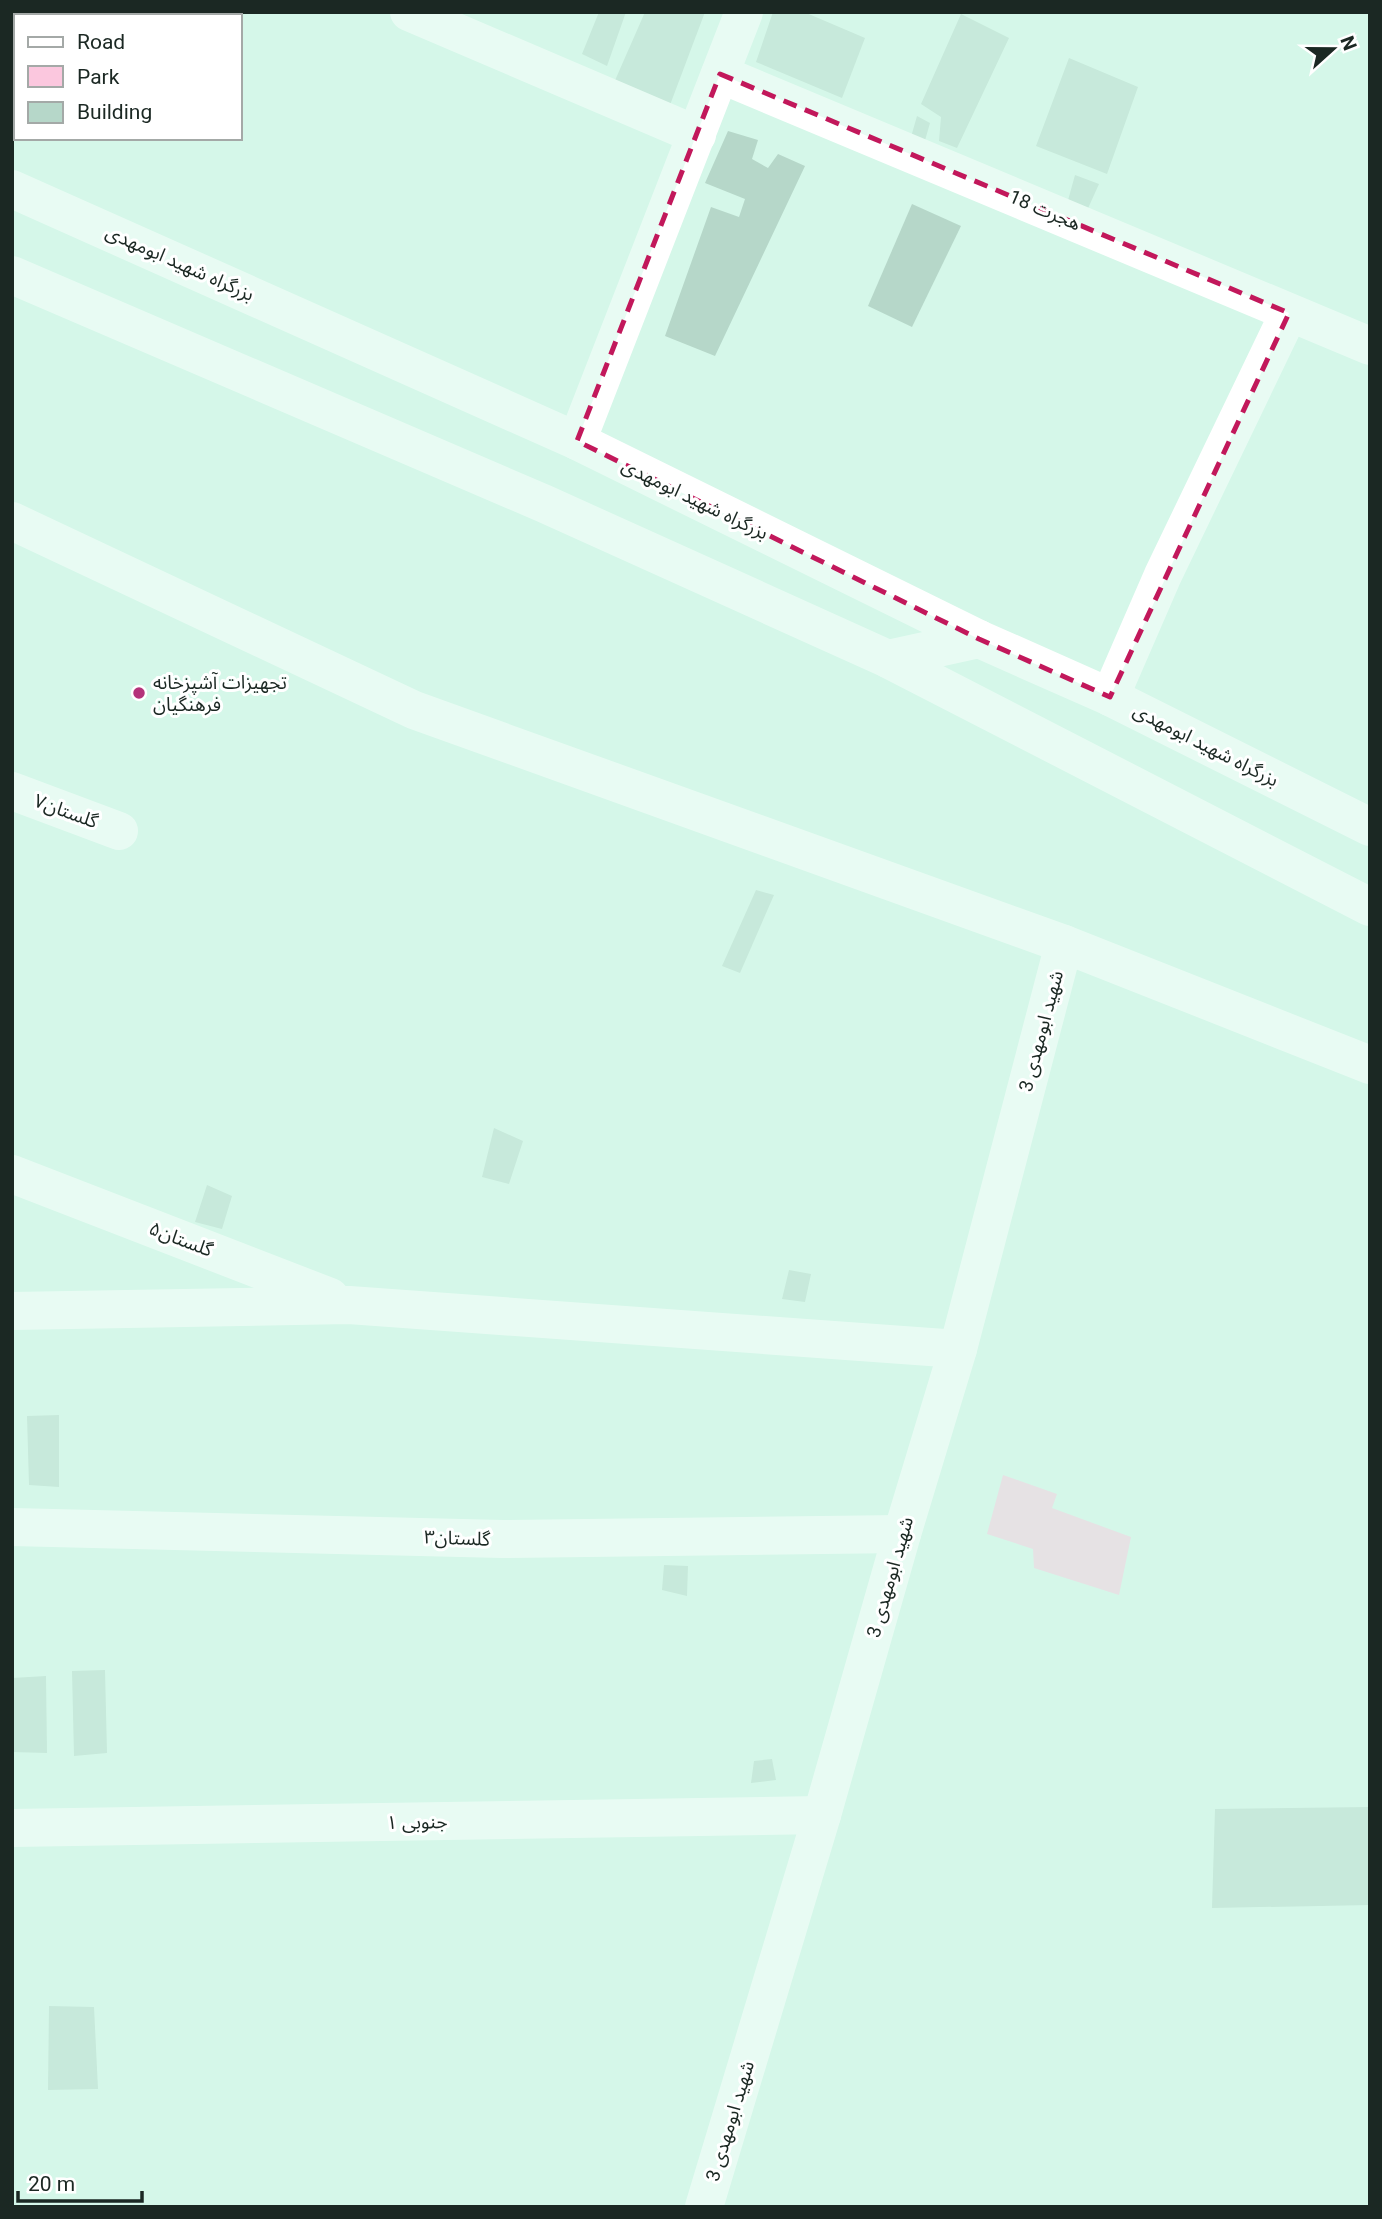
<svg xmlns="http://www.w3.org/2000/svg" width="1382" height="2219" font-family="Roboto,'Noto Sans Arabic',sans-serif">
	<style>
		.green { fill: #fbc7de }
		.building { fill: #b6d7c9 }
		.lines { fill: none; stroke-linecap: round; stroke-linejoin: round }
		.street { stroke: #fff; stroke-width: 38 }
		.secondary { stroke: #fff; stroke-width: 38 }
		.highway { stroke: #fff; stroke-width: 38 }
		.marked { fill: none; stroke: #c2185b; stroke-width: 5; stroke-dasharray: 14 9; stroke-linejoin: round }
		.poi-dot { fill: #b4327a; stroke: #fff; stroke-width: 2.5 }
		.labels { text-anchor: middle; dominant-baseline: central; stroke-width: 6; stroke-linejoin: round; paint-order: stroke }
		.street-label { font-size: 19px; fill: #1b2823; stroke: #fff }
		.poi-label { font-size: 19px; fill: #1b2823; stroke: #fff; text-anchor: start }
	</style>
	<rect width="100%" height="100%" fill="#d5f7e9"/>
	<!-- green -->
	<polygon class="green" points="1003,1475 1057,1494 1052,1508 1131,1537 1119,1595 1034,1568 1033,1549 987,1534"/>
	<!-- building -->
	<g class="building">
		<polygon points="599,12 626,12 607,66 582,54"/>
		<polygon points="645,12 705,12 670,105 613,85"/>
		<polygon points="773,12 804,12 865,38 842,98 756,62"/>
		<polygon points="961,14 1009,38 957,148 939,141 941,117 921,104"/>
		<polygon points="1069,58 1138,87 1107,174 1036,146"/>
		<polygon points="917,116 930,123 924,144 911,137"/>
		<polygon points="728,131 758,140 752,159 768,168 778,154 805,166 715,356 665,336 711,207 739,217 745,199 705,183"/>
		<polygon points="1075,175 1099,184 1085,215 1067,204"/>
		<polygon points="912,204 961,226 912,327 868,306"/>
		<polygon points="756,890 774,895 740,973 722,966"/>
		<polygon points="494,1128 523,1141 509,1184 482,1177"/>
		<polygon points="207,1185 232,1196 222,1229 195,1222"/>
		<polygon points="789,1270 811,1274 805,1302 782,1299"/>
		<polygon points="59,1415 59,1487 29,1485 27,1416"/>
		<polygon points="664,1565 688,1566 687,1596 662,1590"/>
		<polygon points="105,1670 107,1753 74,1756 72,1671"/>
		<polygon points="46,1676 47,1753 12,1752 12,1678"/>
		<polygon points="772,1759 776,1780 751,1783 754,1761"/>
		<polygon points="1370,1807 1370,1905 1212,1908 1215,1809"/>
		<polygon points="49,2006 94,2007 98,2089 48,2090"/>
	</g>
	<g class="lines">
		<!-- street -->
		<g class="street">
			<polyline points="409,12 697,135"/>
			<polyline points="720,74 1370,346"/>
			<polyline points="577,441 744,12"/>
			<polyline points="1110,697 1163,575 1289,313"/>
			<polyline points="12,791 119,831"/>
			<polyline points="12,1174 330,1297"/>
			<polyline points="12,1311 349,1305 958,1349"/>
			<polyline points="12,1527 503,1539 902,1534"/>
			<polyline points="12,1828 822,1815"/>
			<polyline points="704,2207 822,1815 902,1534 958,1349 1064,944"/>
		</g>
		<!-- secondary -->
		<polyline class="secondary" points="12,189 577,441 979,639 1110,697 1370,827"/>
		<!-- highway -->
		<g class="highway">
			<polyline points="12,275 545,504 888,659 1370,907"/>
			<polyline points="12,521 414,710 1064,944 1370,1065"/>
			<polyline points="888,659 979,639"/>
		</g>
	</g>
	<!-- marked area -->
	<path d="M0 0H1382V2219H0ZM720 74 1289 313 1110 697 979 639 577 441Z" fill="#d5f7e9" fill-opacity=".55" fill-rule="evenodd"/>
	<path class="marked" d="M720 74 1289 313 1110 697 979 639 577 441Z"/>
	<!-- markers -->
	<circle class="poi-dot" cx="139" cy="693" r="7"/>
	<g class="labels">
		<!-- street labels -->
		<g class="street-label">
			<text transform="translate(1045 210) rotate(23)">هجرت 18</text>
			<text transform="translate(180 263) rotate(24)">بزرگراه شهید ابومهدی</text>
			<text transform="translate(695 499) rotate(26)">بزرگراه شهید ابومهدی</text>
			<text transform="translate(1206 745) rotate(27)">بزرگراه شهید ابومهدی</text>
			<text transform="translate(66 811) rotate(20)">گلستان۷</text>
			<text transform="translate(1041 1031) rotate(-75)">شهید ابومهدی 3</text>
			<text transform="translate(181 1239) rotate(21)">گلستان۵</text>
			<text transform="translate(457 1538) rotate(2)">گلستان۳</text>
			<text transform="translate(890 1577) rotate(-74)">شهید ابومهدی 3</text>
			<text transform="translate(417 1822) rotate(-1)">جنوبی ۱</text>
			<text transform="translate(730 2121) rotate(-73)">شهید ابومهدی 3</text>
		</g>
		<!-- poi labels -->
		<g class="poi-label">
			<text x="153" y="682">تجهیزات آشپزخانه<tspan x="153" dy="22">فرهنگیان</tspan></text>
		</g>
	</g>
	<!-- border -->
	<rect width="1382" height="2219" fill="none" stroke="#1b2823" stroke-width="28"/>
	<!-- legend -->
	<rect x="14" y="14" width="228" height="126" fill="#ffffff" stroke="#a4a9a7" stroke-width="2"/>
	<rect x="28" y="37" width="35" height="10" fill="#ffffff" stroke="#a4a9a7" stroke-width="2"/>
	<text x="77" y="49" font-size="21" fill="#1b2823">Road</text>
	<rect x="28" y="66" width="35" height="21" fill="#fbc7de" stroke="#a4a9a7" stroke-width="2"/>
	<text x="77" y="84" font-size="21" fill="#1b2823">Park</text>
	<rect x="28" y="102" width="35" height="21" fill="#b6d7c9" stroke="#a4a9a7" stroke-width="2"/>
	<text x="77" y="119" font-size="21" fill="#1b2823">Building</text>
	<!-- north arrow -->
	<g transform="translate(1333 49) rotate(69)" stroke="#ffffff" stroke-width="5" paint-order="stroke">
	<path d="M0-5L12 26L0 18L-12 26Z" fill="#1b2823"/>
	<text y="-10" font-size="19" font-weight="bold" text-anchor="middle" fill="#1b2823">N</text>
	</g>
	<!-- scale -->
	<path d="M18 2191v10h124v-10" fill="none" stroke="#1b2823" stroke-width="3.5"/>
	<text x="28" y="2191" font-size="21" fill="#1b2823" stroke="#ffffff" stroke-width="5" paint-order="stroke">20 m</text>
</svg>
